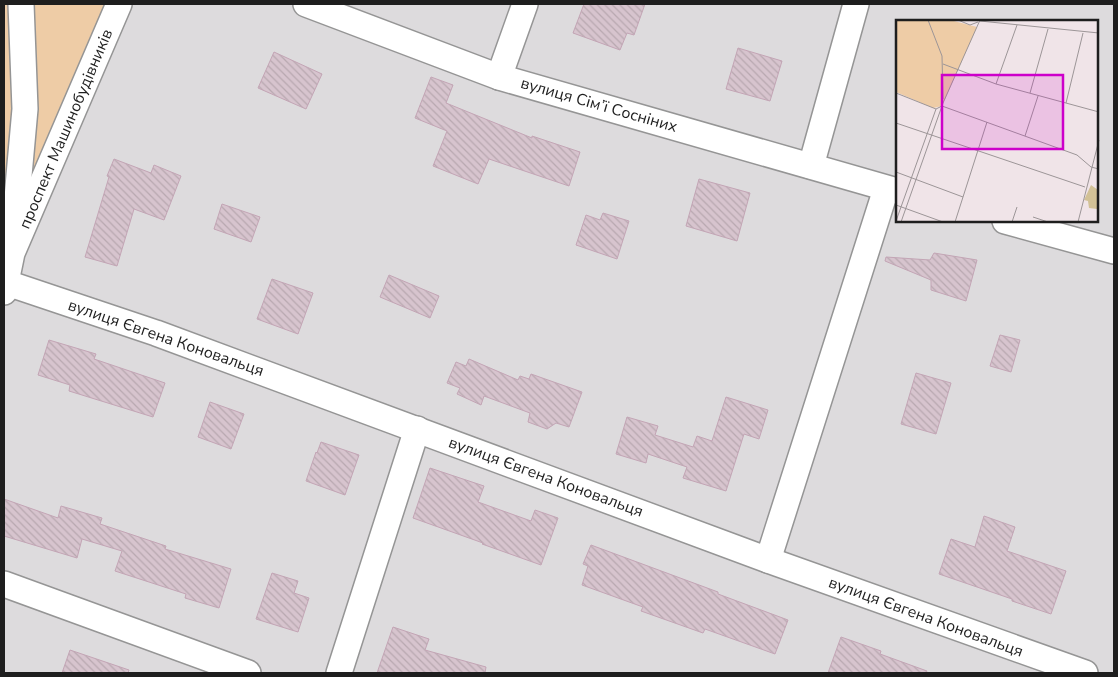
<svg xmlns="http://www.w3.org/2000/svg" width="1118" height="677" font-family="'Nunito Sans',sans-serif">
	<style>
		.residential { fill: #dddbdd; fill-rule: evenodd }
		.grass { fill: #eecca6 }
		.building { fill: url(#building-back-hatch); stroke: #c3a5b5 }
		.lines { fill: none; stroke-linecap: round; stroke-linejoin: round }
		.minor-casing { stroke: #959595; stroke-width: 28 }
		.minor { stroke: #fff; stroke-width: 25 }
		.labels { text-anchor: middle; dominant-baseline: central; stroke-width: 4.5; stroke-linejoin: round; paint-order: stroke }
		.street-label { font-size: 16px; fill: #1e1e1e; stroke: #fff }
		.inset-road { fill: none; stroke: #9c9597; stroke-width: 1 }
		.view { fill: #cd00ca; fill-opacity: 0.15; stroke: #cd00ca; stroke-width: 2.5 }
		.inset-edge { fill: none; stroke: #1e1e1e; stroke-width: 2.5 }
	</style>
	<defs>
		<pattern id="building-back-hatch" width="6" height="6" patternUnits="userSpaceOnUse" patternTransform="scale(1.25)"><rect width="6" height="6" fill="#d7c4ce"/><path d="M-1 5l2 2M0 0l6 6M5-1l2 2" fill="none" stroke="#b8a8b0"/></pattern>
	</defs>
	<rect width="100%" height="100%" fill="#f0e4e8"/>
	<!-- residential -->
	<path class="residential" d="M126 4H1114V673H4V277ZM897 21H1097V221H897Z"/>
	<!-- grass -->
	<polygon class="grass" points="4,4 122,4 4,277"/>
	<!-- building -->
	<g class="building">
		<polygon points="584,4 645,4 634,35 627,33 620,50 573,33"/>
		<polygon points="738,48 782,61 770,101 726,89"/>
		<polygon points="274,52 322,74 306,109 258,88"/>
		<polygon points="431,77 453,85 446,103 532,138 532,136 580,152 569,186 489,159 478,184 433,166 447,131 415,118"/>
		<polygon points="114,159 151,173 154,165 181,176 164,220 134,209 117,266 85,257 109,177 107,176"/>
		<polygon points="699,179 750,193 737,241 686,226"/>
		<polygon points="222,204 260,217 251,242 214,229"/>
		<polygon points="603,213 629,221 617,259 576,245 586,215 600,220"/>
		<polygon points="934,253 977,260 966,301 931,290 931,280 885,261 886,257 930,260"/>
		<polygon points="389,275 439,296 430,318 380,297"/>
		<polygon points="272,279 313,293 298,334 257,319"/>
		<polygon points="1000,335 1020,340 1011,372 990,366"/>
		<polygon points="49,340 96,354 94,359 165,383 153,417 69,391 70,385 38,375"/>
		<polygon points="469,359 518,380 520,376 529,379 531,374 582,392 569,427 556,423 547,429 528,422 530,413 484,396 481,405 457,394 460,388 447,383 456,362 466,366"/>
		<polygon points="916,373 951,383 936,434 901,424"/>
		<polygon points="726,397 768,410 759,439 744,434 726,491 683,478 687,467 648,454 646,463 616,454 627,417 658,426 655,435 693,447 697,436 712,441"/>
		<polygon points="210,402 244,414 231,449 198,437"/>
		<polygon points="321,442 359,455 345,495 306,481 316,452 317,453"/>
		<polygon points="430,468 484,486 478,502 531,521 535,510 558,518 541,565 482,544 483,543 413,518"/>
		<polygon points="4,499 58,518 61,506 102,518 100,524 166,546 165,549 231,569 219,608 185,598 186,594 115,571 122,551 82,539 77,558 4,536"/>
		<polygon points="984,516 1015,527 1007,551 1066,571 1051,614 1012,601 1012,599 939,574 951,539 975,547"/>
		<polygon points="591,545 718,592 718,594 788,620 775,654 705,629 703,633 641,611 643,607 582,585 588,566 583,564"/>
		<polygon points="272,573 298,581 294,593 309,598 298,632 256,619"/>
		<polygon points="393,627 429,639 425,650 486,667 485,673 377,673"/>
		<polygon points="841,637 881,651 880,654 927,671 926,673 828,673"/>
		<polygon points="70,650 129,670 128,673 62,673"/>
	</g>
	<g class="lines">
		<defs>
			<g id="minor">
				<polyline points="306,4 499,77 897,191"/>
				<polyline points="499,77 525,4"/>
				<polyline points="811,166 856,4"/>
				<polyline points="1005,221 1114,251"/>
				<polyline points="14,231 25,109 21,4"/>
				<polyline points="7,283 156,333 768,560 1085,673"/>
				<polyline points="4,292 12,253 119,4"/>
				<polyline points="768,560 886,189"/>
				<polyline points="4,584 248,673"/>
				<polyline points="339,673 417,429"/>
			</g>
		</defs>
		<!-- minor casing -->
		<use href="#minor" class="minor-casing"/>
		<!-- minor -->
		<use href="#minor" class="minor"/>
	</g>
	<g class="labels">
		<!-- street labels -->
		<g class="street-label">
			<text transform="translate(599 105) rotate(16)">вулиця Сім’ї Сосніних</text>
			<text transform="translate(66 129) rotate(-67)">проспект Машинобудівників</text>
			<text transform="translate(166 338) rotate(19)">вулиця Євгена Коновальця</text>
			<text transform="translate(546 477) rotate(20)">вулиця Євгена Коновальця</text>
			<text transform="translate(926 617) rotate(20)">вулиця Євгена Коновальця</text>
		</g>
	</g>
	<!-- overview -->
	<g transform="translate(896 20)">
		<rect width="202" height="202" fill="#f0e4e8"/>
		<path d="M0 0H54L81 7 46 86 37 88 0 72Z" fill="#eecca6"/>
		<path d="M195 165 202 170V202L201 189 193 188 192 181 188 180Z" fill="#d2c196"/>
		<path class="inset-road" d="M32 0 46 36 47 79M62 0 74 5 82 2M84 1 203 13M47 44 100 64 203 92M100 64 121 5M0 73 40 89M134 73 152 9M170 83 187 13M46 86 181 135 195 147 203 149M0 103 189 167M129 116 142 76M0 152 67 177M0 185 47 202M137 197 152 202M0 201 40 89 46 86M5 202 47 83 84 0M59 202 91 102M116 202 121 187M182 202 203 120"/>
		<path class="view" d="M46 55H167V129H46Z"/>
		<rect width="202" height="202" class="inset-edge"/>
	</g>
	<!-- border -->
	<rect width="1118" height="677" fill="none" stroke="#1e1e1e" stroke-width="10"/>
</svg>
